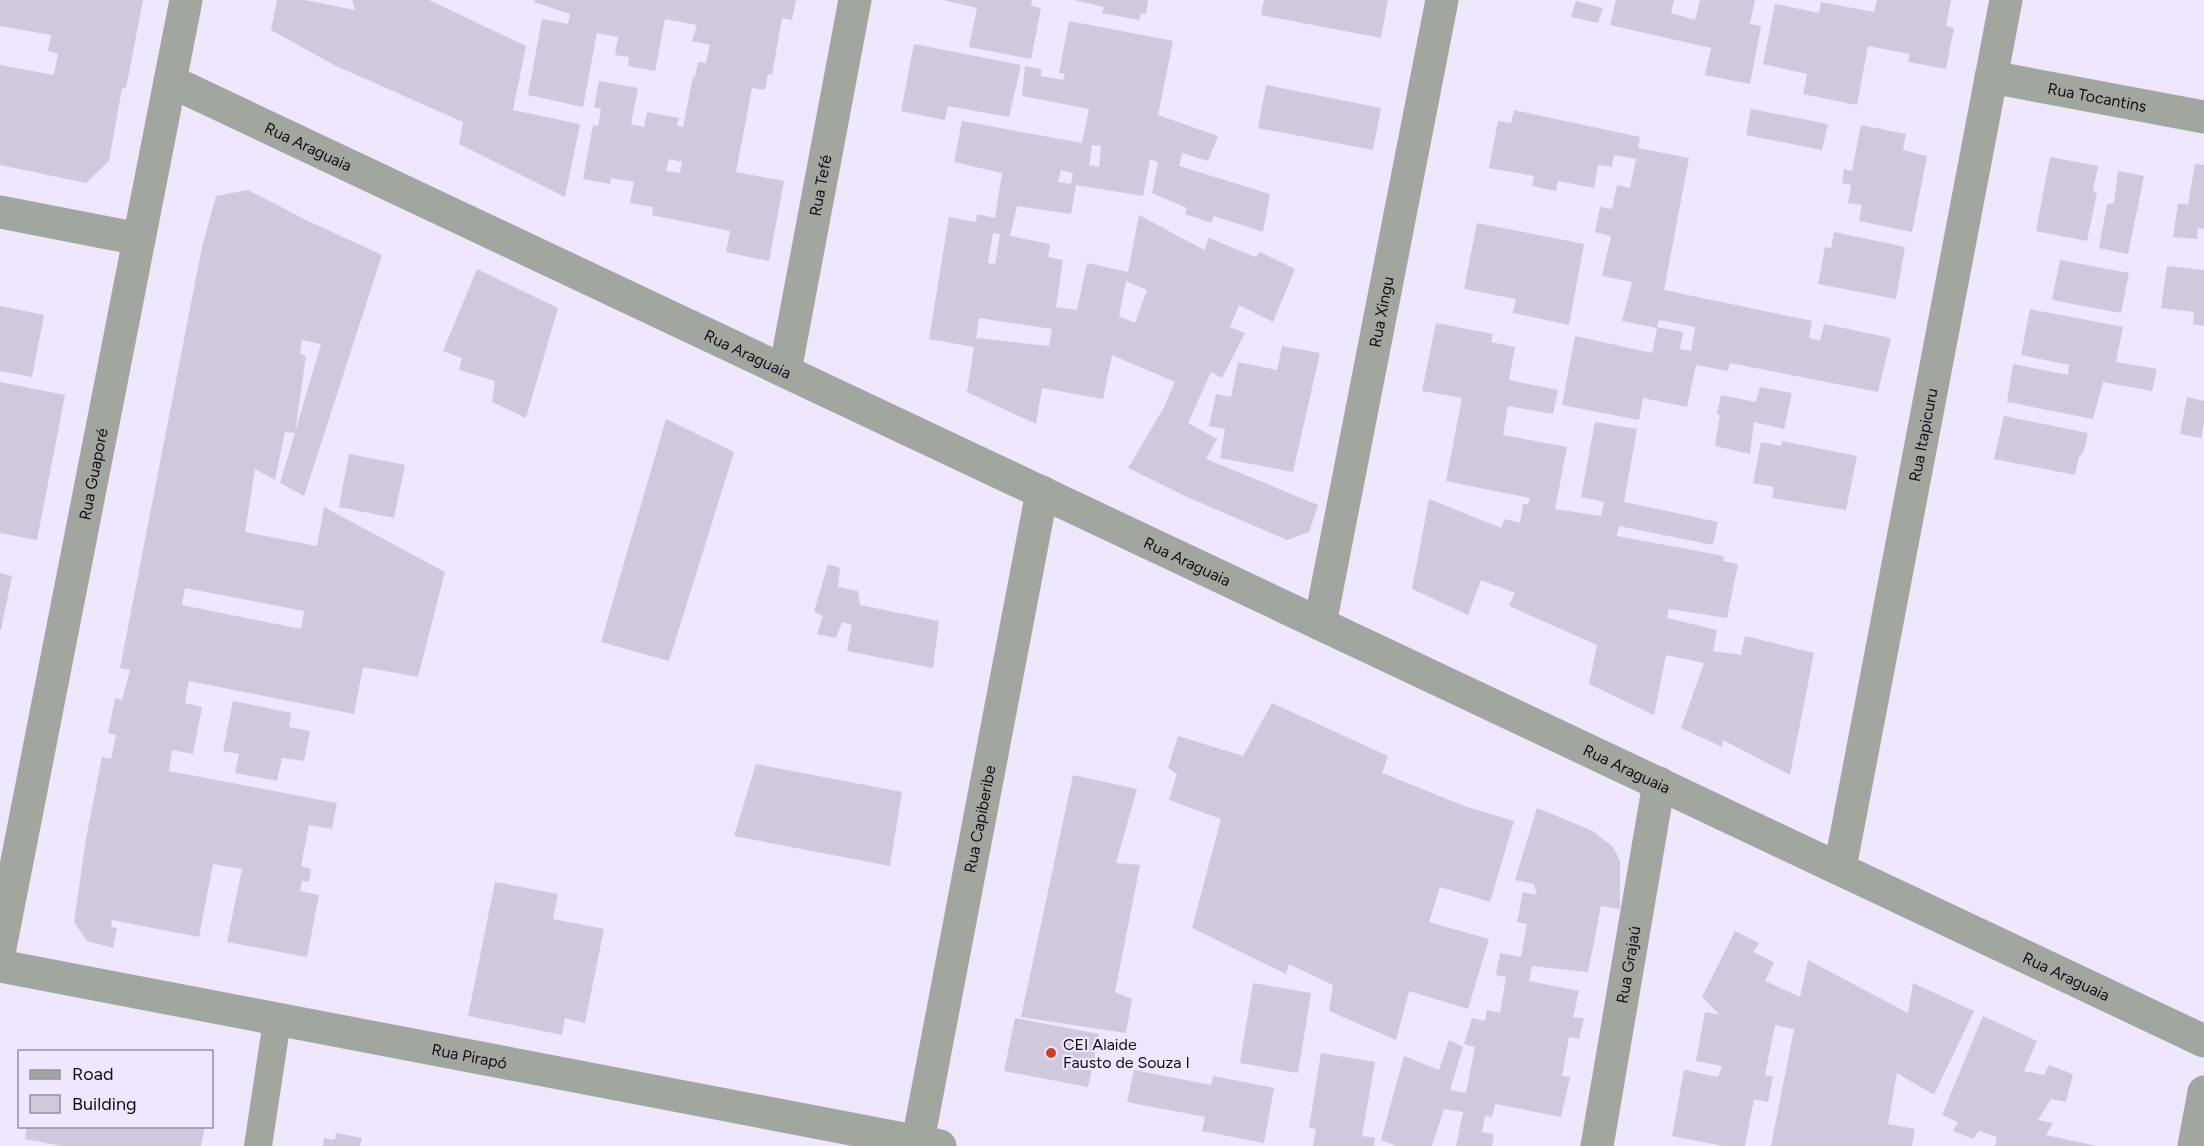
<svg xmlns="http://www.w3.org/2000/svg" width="2204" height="1146" font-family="Figtree,sans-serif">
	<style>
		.building { fill: #d0c8dd; fill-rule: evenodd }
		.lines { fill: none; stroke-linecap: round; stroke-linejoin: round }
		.service { stroke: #a1a79e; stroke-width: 28 }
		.minor { stroke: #a1a79e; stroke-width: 33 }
		.tertiary { stroke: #a1a79e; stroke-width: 33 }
		.poi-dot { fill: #cb4028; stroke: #efe7fd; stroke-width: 2 }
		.labels { text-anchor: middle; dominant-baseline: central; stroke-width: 4.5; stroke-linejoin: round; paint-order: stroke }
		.street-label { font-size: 16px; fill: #100d14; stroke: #efe7fd }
		.poi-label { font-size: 16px; fill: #100d14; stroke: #efe7fd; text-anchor: start }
	</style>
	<rect width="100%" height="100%" fill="#efe7fd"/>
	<!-- building -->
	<g class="building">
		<polygon points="0,0 143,0 126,88 122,88 109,161 86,183 0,165 0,65 54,75 58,54 48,51 51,35 0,26"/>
		<polygon points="277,0 305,0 355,10 352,0 429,0 526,46 513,110 580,124 565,197 459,144 463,122 334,65 271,30"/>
		<path d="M535 0H796L792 20 782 18 772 75 768 74 765 90 752 88 736 172 784 181 769 261 726 252 730 231 652 215 653 207 630 203 634 182 611 178 610 184 583 179 593 125 598 126 601 109 594 107 599 81 638 88 631 124 644 127 647 112 679 118 677 126 683 127 693 77H695L698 62 706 63 710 45 692 41 697 25 665 19 655 71 628 66 629 57 615 55 618 37 597 33 583 107 528 95 542 19 568 24 570 14 534 2ZM669 159 682 162 680 173 666 171Z"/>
		<polygon points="943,0 1032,0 1031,6 1041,8 1031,59 969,47 977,8"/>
		<polygon points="1074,0 1148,0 1146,14 1141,13 1139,20 1102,13 1104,7"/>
		<polygon points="1264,0 1388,0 1381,38 1261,15"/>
		<polygon points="1616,0 1674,0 1671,13 1695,20 1700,0 1755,0 1750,24 1761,26 1750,84 1705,75 1711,48 1610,25"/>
		<polygon points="1877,0 1951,0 1946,26 1954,28 1946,69 1908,62 1910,54 1868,46 1857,105 1803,94 1807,74 1763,64 1775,4 1819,13 1821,2 1874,12"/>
		<polygon points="1576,1 1603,8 1598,23 1571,17"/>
		<path d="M1069 21 1173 41 1158 115 1218 136 1208 161 1182 153 1179 166 1270 194 1263 232 1214 216 1211 223 1185 214 1187 208 1152 193 1158 162 1150 159 1143 196 1076 185 1071 214 1017 206 1010 236 1050 244 1048 257 1063 260 1056 307 1077 310 1087 263 1128 272 1139 215 1204 250 1209 238 1255 257 1260 252 1295 269 1273 322 1239 305 1230 327 1245 333 1222 378 1211 372 1188 423 1217 439 1206 459 1318 505 1309 532 1287 540 1185 496 1128 468 1163 409 1175 382 1112 355 1103 399 1042 388 1036 424 967 392 974 347 929 339 949 217 976 222 977 214 995 218 1002 173 954 162 962 121 1082 143 1089 109 1022 96 1025 66 1041 69V76L1063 80 1065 74 1059 73ZM1092 145 1101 146 1099 167 1089 165ZM1061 170 1073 173 1071 184 1058 182ZM993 233 1000 234 995 264 988 263ZM1126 281 1147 290 1135 323 1119 316ZM979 318 1052 329 1049 346 976 338Z"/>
		<polygon points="914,44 1021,65 1009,117 948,106 945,120 901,111"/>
		<polygon points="1266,85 1381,108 1373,150 1258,128"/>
		<polygon points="1751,109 1828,124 1822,150 1746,135"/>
		<path d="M1514 110 1640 137 1638 148 1689 158 1664 290 1812 321 1809 338 1820 341 1824 324 1891 338 1878 392 1730 363 1728 371 1696 365 1687 407 1643 398 1639 420 1562 405 1575 336 1652 353 1657 328 1622 321 1632 282 1602 276 1611 236 1595 232 1600 207 1612 209 1617 185 1630 188 1636 159 1614 155 1612 167 1598 165 1594 188 1558 181 1556 191 1532 186 1534 176 1489 168 1498 121 1511 123ZM1659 320 1695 327 1691 351 1680 349 1683 332 1657 327Z"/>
		<polygon points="1861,125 1906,134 1903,150 1927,156 1912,232 1859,221 1862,205 1848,203 1851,185 1842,183 1844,169 1852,171"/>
		<polygon points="2050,157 2098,166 2093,191 2097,193 2087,241 2036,231"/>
		<polygon points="2195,164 2204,165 2204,229 2198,228 2197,239 2173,237 2178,203 2188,205"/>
		<polygon points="2118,171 2144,176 2128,254 2099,248 2107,204 2114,203"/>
		<path d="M248 190 306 220 382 255 304 496 280 483 295 433 285 432 275 480 255 469 245 532 317 546 324 507 445 572 418 677 363 667 354 714 189 681 185 703 202 707 193 754 172 750 169 771 337 803 332 829 309 825 301 866 311 869 309 882 302 881 300 891 319 895 307 957 227 942 242 869 213 864 199 937 112 920 111 927 117 928 113 948 87 941 74 922 86 839 102 757 111 759 116 735 108 733 115 698 122 700 130 670 120 668 202 247 216 196ZM302 340 321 344 295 432 306 356 300 354ZM185 588 304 611 301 629 182 605Z"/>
		<polygon points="1477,223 1584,244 1569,325 1513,313 1516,299 1464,289"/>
		<polygon points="1834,232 1905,247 1896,299 1818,284 1825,247 1831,248"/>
		<polygon points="2060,260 2129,273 2121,313 2052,300"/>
		<polygon points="2167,266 2204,270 2204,326 2193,324 2194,312 2161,308"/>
		<polygon points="477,269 558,308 526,418 492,402 495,381 459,370 462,358 443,351"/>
		<polygon points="0,306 44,315 32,377 0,371"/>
		<polygon points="2030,309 2123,327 2116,362 2157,369 2152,391 2103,382 2093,419 2007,402 2013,364 2068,375 2069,365 2021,355"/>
		<polygon points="1436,323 1493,334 1491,342 1515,347 1509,380 1558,390 1553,414 1508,406 1503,435 1567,447 1555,509 1601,516 1604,502 1581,497 1595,422 1637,429 1624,502 1718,522 1713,545 1619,526 1617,536 1724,556 1723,561 1738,564 1727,618 1669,609 1667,618 1717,630 1713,651 1741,655 1745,636 1814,653 1790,775 1723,740 1722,747 1681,728 1704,663 1666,655 1654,715 1589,684 1597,645 1509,606 1515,593 1481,580 1468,615 1412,589 1429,499 1501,528 1505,519 1520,523 1523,504 1528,504 1530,498 1446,481 1462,398 1422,391"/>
		<polygon points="1282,346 1320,353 1293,472 1220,458 1225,429 1209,426 1216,394 1231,397 1238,362 1277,370"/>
		<polygon points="0,382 65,395 37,540 0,533"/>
		<polygon points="1760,387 1792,393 1784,429 1754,422 1750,454 1715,446 1720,415 1717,414 1721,395 1756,402"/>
		<polygon points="2187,397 2204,401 2204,422 2201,438 2180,434"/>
		<polygon points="2004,416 2088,433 2084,451 2079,457 2075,475 1994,459"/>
		<polygon points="666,419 734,452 669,661 601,642"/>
		<polygon points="1782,441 1857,456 1846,510 1772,498 1774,487 1753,483 1761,442 1781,446"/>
		<polygon points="349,454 405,465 394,518 339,507"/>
		<polygon points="828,564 840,568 838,587 858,591 860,605 939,621 933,668 847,651 852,625 842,622 836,638 817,634 823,616 814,612"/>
		<polygon points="0,573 12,576 1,630 0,630"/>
		<polygon points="233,701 291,713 289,727 310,731 304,761 282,758 277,781 235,773 239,754 223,751"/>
		<polygon points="1272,703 1388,756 1382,773 1464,806 1514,821 1490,902 1440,887 1429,922 1489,939 1468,1009 1409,991 1396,1040 1329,1011 1333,985 1289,964 1286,974 1192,928 1221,819 1169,800 1177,774 1168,768 1178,736 1243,756"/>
		<polygon points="756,764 902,792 890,866 734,836"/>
		<polygon points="1073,775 1137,789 1116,863 1140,865 1115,992 1132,999 1126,1033 1021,1017"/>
		<polygon points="1537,808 1593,831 1613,847 1620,861 1620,909 1601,906 1588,972 1532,966 1529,981 1579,991 1573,1017 1584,1018 1579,1039 1569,1037 1562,1076 1570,1077 1561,1117 1495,1104 1492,1117 1485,1116 1482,1132 1494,1134 1492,1146 1456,1146 1463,1112 1444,1109 1432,1146 1397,1146 1381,1140 1404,1056 1439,1070 1449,1040 1463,1047 1450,1090 1466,1093 1475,1047 1464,1044 1472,1018 1485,1021 1487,1010 1500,1013 1506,977 1496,975 1500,953 1521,957 1527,924 1517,922 1523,892 1537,895 1534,884 1515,880"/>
		<polygon points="495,882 558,894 553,919 604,929 585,1023 565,1018 562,1035 468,1016"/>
		<polygon points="1735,931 1759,943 1753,952 1774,962 1765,981 1800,997 1808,960 1908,1013 1913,983 1974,1011 1934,1095 1897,1073 1888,1124 1915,1129 1912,1146 1771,1146 1794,1029 1775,1025 1765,1075 1773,1076 1768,1102 1754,1099 1745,1146 1723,1146 1672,1136 1684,1070 1718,1077 1722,1066 1696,1061 1705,1012 1720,1015 1702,997"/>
		<polygon points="1253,983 1311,993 1298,1073 1240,1063"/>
		<polygon points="1983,1016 2037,1041 2024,1071 2044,1075 2049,1065 2073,1074 2066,1102 2051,1099 2038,1120 2053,1123 2046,1135 2097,1146 1995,1146 1997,1137 1979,1131 1973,1139 1953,1131 1958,1122 1942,1115"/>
		<polygon points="1015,1018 1099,1034 1088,1087 1004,1071"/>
		<polygon points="1321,1053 1375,1062 1362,1136 1375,1138 1374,1146 1313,1146 1316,1129 1309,1128"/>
		<polygon points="1134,1070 1211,1085 1213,1076 1274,1088 1264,1143 1202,1131 1205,1117 1127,1102"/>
		<polygon points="27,1126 205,1126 201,1146 63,1146 25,1139"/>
		<polygon points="336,1133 362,1138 360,1146 323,1146 324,1138 335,1140"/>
	</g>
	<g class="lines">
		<!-- service -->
		<polyline class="service" points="258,1146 277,1021"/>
		<!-- minor -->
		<g class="minor">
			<path id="s1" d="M1991 77 2204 117"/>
			<polyline points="0,212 139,239"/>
			<path id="s2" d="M785 371 855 0"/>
			<path id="s3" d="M1320 624 1442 0"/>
			<path id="s4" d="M1840 868 2006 0"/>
			<path id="s5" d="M0 966 940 1146"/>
			<path id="s6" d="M917 1146 1042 492"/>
			<path id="s7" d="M1597 1146 1659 783"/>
			<polyline points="2194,1146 2204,1092"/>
		</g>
		<!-- tertiary -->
		<g class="tertiary">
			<path id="s8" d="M170 81 2204 1041"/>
			<path id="s9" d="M0 948 186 0"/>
		</g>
	</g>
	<!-- markers -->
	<circle class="poi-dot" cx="1051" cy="1053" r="6"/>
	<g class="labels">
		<!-- street labels -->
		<g class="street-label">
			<text stroke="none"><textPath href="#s1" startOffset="108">Rua Tocantins</textPath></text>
			<text stroke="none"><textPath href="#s8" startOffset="153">Rua Araguaia</textPath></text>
			<text stroke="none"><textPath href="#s2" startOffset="189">Rua Tefé</textPath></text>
			<text stroke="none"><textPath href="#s3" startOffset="318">Rua Xingu</textPath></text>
			<text stroke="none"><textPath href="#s8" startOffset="639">Rua Araguaia</textPath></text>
			<text stroke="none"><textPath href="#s4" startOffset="441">Rua Itapicuru</textPath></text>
			<text stroke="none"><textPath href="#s9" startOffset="483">Rua Guaporé</textPath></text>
			<text stroke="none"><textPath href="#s8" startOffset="1125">Rua Araguaia</textPath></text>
			<text stroke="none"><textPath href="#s8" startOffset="1611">Rua Araguaia</textPath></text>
			<text stroke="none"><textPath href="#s6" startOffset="333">Rua Capiberibe</textPath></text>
			<text stroke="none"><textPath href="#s7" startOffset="184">Rua Grajaú</textPath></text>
			<text stroke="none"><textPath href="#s8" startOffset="2097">Rua Araguaia</textPath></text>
			<text stroke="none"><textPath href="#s5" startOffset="478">Rua Pirapó</textPath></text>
		</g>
		<!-- poi labels -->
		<g class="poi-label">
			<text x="1063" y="1044">CEI Alaide<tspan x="1063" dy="18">Fausto de Souza I</tspan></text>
		</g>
	</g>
	<!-- legend -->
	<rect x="18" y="1050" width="195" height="78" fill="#efe7fd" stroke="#9690a0" stroke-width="1.5"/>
	<rect x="30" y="1070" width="30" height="9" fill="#a1a79e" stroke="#9690a0" stroke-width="1.5"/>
	<text x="72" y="1080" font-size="18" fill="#100d14">Road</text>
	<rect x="30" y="1095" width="30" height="18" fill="#d0c8dd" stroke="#9690a0" stroke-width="1.5"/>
	<text x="72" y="1110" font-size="18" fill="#100d14">Building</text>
</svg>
